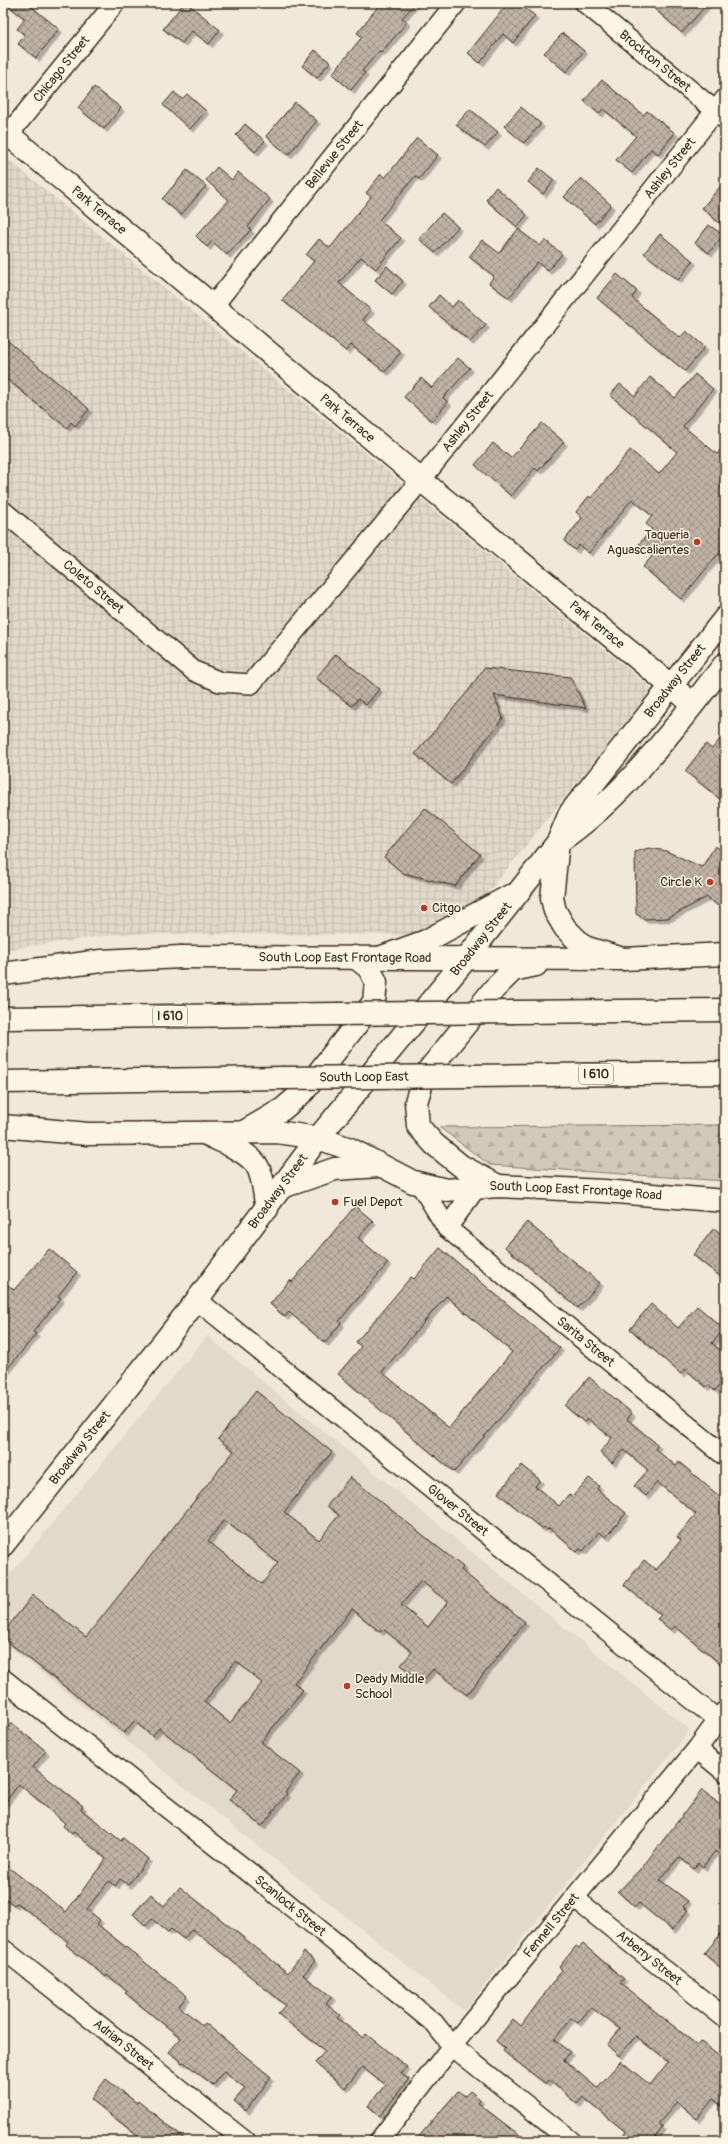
<svg xmlns="http://www.w3.org/2000/svg" width="728" height="2144" font-family="Pangolin,sans-serif">
	<style>
		.built { fill: #e1d9c9 }
		.industrial { fill: url(#industrial-grid) }
		.forest { fill: url(#forest-firs); stroke: #867a6c }
		.building { fill: url(#building-cross-hatch); stroke: #3b2a1e; fill-rule: evenodd; filter: url(#shadow) }
		.lines { fill: none; stroke-linecap: round; stroke-linejoin: round }
		.street-casing { stroke: #3b2a1e; stroke-width: 22 }
		.secondary-casing { stroke: #3b2a1e; stroke-width: 25 }
		.primary-casing { stroke: #3b2a1e; stroke-width: 25 }
		.highway-casing { stroke: #3b2a1e; stroke-width: 25 }
		.street { stroke: #fcf5e5; stroke-width: 19 }
		.secondary { stroke: #fcf5e5; stroke-width: 22 }
		.primary { stroke: #fcf5e5; stroke-width: 22 }
		.highway { stroke: #fcf5e5; stroke-width: 22 }
		.highway-bridge-casing { stroke: #3b2a1e; stroke-width: 25; stroke-linecap: butt }
		.highway-bridge { stroke: #fcf5e5; stroke-width: 22 }
		.poi-dot { fill: #c8321e; stroke: #fcf5e5; stroke-width: 1.5 }
		.labels { text-anchor: middle; dominant-baseline: central; stroke-width: 3; stroke-linejoin: round; paint-order: stroke }
		.shield { fill: #fcf5e5; stroke: #75675a; stroke-width: 1 }
		.shield-label { font-size: 12px; font-weight: bold; fill: #3b2a1e }
		.street-label { font-size: 13px; fill: #3b2a1e; stroke: #fcf5e5 }
		.poi-label { font-size: 13px; fill: #3b2a1e; stroke: #fcf5e5; text-anchor: start }
	</style>
	<defs>
		<pattern id="industrial-grid" width="8" height="8" patternUnits="userSpaceOnUse"><rect width="8" height="8" fill="#e1d9c9"/><path d="M0 4h8M4 0v8" fill="none" stroke="#c2baac"/></pattern>
		<pattern id="forest-firs" width="22" height="20" patternUnits="userSpaceOnUse"><rect width="22" height="20" fill="#d2c9ba"/><path d="M5 1l3.5 6h-7zM16 11l3.5 6h-7z" fill="#b5ad9f"/></pattern>
		<pattern id="building-cross-hatch" width="8" height="8" patternUnits="userSpaceOnUse"><rect width="8" height="8" fill="#beb3a4"/><path d="M0 0l8 8M0 8l8-8" fill="none" stroke="#9c9285"/></pattern>
		<filter id="shadow"><feDropShadow dx="3.5" dy="3.5" stdDeviation="0" flood-color="#0004"/></filter>
	</defs>
	<rect width="100%" height="100%" fill="#f0e9d9"/>
	<filter id="ink" filterUnits="userSpaceOnUse"><feTurbulence type="fractalNoise" baseFrequency=".025" numOctaves="2"/><feDisplacementMap in="SourceGraphic" scale="8" xChannelSelector="R" yChannelSelector="G"/><feConvolveMatrix kernelMatrix="1 2 1 2 8 2 1 2 1" color-interpolation-filters="sRGB"/></filter>
	<g filter="url(#ink)">
		<!-- built -->
		<polygon class="built" points="207,1336 690,1730 464,2011 3,1642 3,1583"/>
		<!-- industrial -->
		<polygon class="industrial" points="3,155 652,689 454,935 118,934 3,950"/>
		<!-- forest -->
		<polygon class="forest" points="725,1125 725,1181 490,1165 439,1127"/>
		<!-- building -->
		<g class="building">
			<polygon points="5,3 27,3 59,29 36,58 18,44 25,35 17,29 25,19"/>
			<polygon points="184,3 187,3 220,30 209,44 192,31 182,43 163,29"/>
			<polygon points="381,3 416,3 402,18 407,22 381,53 379,51 362,71 365,73 351,90 332,74 362,37 357,33"/>
			<polygon points="508,3 519,3 535,16 513,43 503,34 480,63 468,53"/>
			<polygon points="648,3 708,3 682,33"/>
			<polygon points="563,33 584,51 566,72 544,53"/>
			<polygon points="315,50 330,62 317,78 302,66"/>
			<polygon points="602,80 643,115 647,111 675,133 658,154 651,149 632,173 616,160 636,136 603,109 599,114 584,101"/>
			<polygon points="94,87 121,108 104,129 78,108"/>
			<polygon points="174,92 182,99 187,94 206,111 190,129 163,105"/>
			<polygon points="295,102 317,121 288,155 266,136"/>
			<polygon points="521,107 541,124 524,143 504,126"/>
			<polygon points="470,109 498,132 485,147 456,125"/>
			<polygon points="245,124 265,141 255,152 236,135"/>
			<polygon points="417,138 438,155 419,179 415,176 379,220 401,238 376,269 361,257 339,283 371,310 363,320 401,352 385,372 351,345 346,351 282,300 314,261 306,255 319,239 330,248 371,197 366,193 381,174 385,178"/>
			<polygon points="217,167 232,180 238,172 270,199 248,227 251,230 227,255 212,241 207,247 196,236 229,200 206,180"/>
			<polygon points="539,168 554,180 543,194 528,182"/>
			<polygon points="187,170 206,186 181,215 162,199"/>
			<polygon points="581,178 611,205 595,224 564,197"/>
			<polygon points="725,181 725,217 719,223 702,208"/>
			<polygon points="496,187 527,215 517,227 486,200"/>
			<polygon points="442,213 458,227 435,253 419,239"/>
			<polygon points="709,225 723,235 709,253 695,243"/>
			<polygon points="518,229 540,246 545,240 562,254 548,271 537,262 509,298 489,283 494,276 469,257 482,240 499,253"/>
			<polygon points="660,234 693,261 678,280 644,253"/>
			<polygon points="387,266 403,281 392,294 375,280"/>
			<polygon points="617,274 637,291 632,298 680,338 686,331 705,347 685,371 597,298"/>
			<polygon points="439,295 452,307 458,300 486,325 470,342 429,307"/>
			<polygon points="3,337 89,409 75,426 71,422 67,428 3,376"/>
			<polygon points="458,358 470,368 443,398 448,402 432,421 404,397 421,378 432,388"/>
			<polygon points="695,374 713,389 683,426 717,454 725,445 725,546 681,599 643,567 653,555 639,544 652,529 646,524 652,516 632,499 589,553 579,545 575,550 564,541 582,518 576,512 589,496 591,498 630,450 659,474 677,452 610,395 620,384 635,396 650,377 675,398"/>
			<polygon points="542,423 564,442 538,471 535,468 511,496 475,465 493,443 511,458"/>
			<polygon points="336,654 379,689 366,705 358,699 352,706 316,678"/>
			<polygon points="484,668 570,677 586,708 494,695 503,718 451,784 415,754 469,690"/>
			<polygon points="725,733 725,803 685,771 706,744 712,749"/>
			<polygon points="425,808 480,854 455,886 403,873 384,857"/>
			<polygon points="715,846 725,852 725,911 707,897 668,918 645,919 636,914 635,852 649,848 666,851 702,867"/>
			<polygon points="355,1206 373,1221 358,1238 388,1263 339,1321 341,1323 325,1343 289,1312 285,1317 270,1304 290,1280 292,1282"/>
			<polygon points="527,1222 600,1283 578,1308 505,1247"/>
			<polygon points="714,1228 725,1237 725,1280 693,1255"/>
			<path d="M440 1248 560 1348 454 1472 338 1374 361 1347 356 1342 411 1277 414 1279ZM446 1296 512 1352 449 1428 382 1372Z"/>
			<polygon points="49,1249 77,1272 58,1296 61,1298 33,1332 36,1334 3,1374 3,1281 14,1290"/>
			<polygon points="651,1304 678,1328 697,1306 724,1329 712,1343 725,1354 725,1379 715,1391 708,1385 706,1387 685,1369 681,1374 630,1329"/>
			<polygon points="589,1377 632,1413 627,1419 658,1445 655,1449 676,1466 679,1462 725,1501 725,1668 675,1626 671,1630 657,1619 661,1615 624,1585 644,1560 656,1570 681,1540 677,1537 696,1514 657,1482 646,1496 634,1486 648,1470 624,1450 612,1463 600,1452 612,1438 587,1418 584,1422 565,1406"/>
			<path d="M256 1391 332 1452 284 1512 319 1540 339 1515 327 1506 350 1477 463 1567 461 1570 525 1622 467 1695 433 1669 422 1682 401 1665 412 1652 383 1629 380 1632 352 1609 294 1683 303 1690 261 1742 300 1773 285 1792 287 1794 262 1826 229 1800 237 1790 159 1728 152 1736 134 1721 124 1733 3 1638V1633L33 1595 86 1637 234 1451 218 1439ZM224 1520 278 1563 262 1584 208 1541ZM421 1581 448 1602 428 1627 401 1605ZM236 1661 262 1683 230 1723 204 1702Z"/>
			<polygon points="522,1465 540,1480 535,1486 559,1506 569,1494 572,1497 589,1478 599,1486 597,1489 626,1513 606,1537 599,1532 583,1551 580,1549 577,1552 549,1528 547,1530 544,1527 542,1529 498,1493"/>
			<polygon points="11,1723 46,1751 33,1767 83,1806 81,1809 121,1841 123,1838 148,1859 128,1885 120,1879 115,1886 109,1881 87,1909 100,1920 97,1924 187,1996 179,2006 203,2026 205,2023 271,2077 246,2111 234,2101 245,2088 224,2071 213,2085 184,2062 182,2063 169,2052 181,2038 125,1993 127,1991 107,1975 106,1977 66,1945 68,1942 47,1925 17,1903 14,1905 3,1897 3,1863 66,1912 106,1859 74,1832 72,1834 63,1826 65,1823 19,1784 3,1805 3,1733"/>
			<polygon points="702,1790 725,1809 725,1859 715,1851 703,1867 698,1863 694,1869 679,1857 660,1880 688,1901 683,1907 688,1910 672,1930 639,1903 635,1907 618,1892 644,1865"/>
			<polygon points="180,1887 288,1973 304,1952 315,1961 303,1975 332,1997 326,2004 340,2015 337,2018 363,2038 366,2034 407,2067 401,2074 409,2079 380,2116 368,2106 385,2085 362,2067 345,2088 315,2063 325,2051 278,2014 285,2005 226,1956 192,1929 184,1939 171,1929 168,1932 152,1919 146,1926 133,1914 151,1894 164,1906"/>
			<polygon points="725,1929 725,1971 704,1954"/>
			<path d="M583 1944 624 1979 620 1983 697 2045 700 2041 725 2061V2109L713 2099 697 2119 677 2102 658 2124 663 2127 652 2141H619L626 2132 583 2097 577 2104 549 2080 546 2084 503 2051 505 2048 496 2041 513 2019 521 2026 562 1970 559 1967 576 1946 579 1948ZM591 2007 620 2029 607 2045 619 2056 636 2036 668 2062 650 2085 621 2061 597 2088 564 2060 570 2052 554 2040 571 2018 578 2023Z"/>
			<polygon points="106,2079 137,2103 138,2101 187,2141 144,2141 91,2099"/>
			<polygon points="458,2091 465,2096 470,2091 481,2100 478,2103 527,2141 415,2141"/>
		</g>
		<g class="lines">
			<defs>
				<g id="street">
					<path id="s1" d="M585 3 725 119"/>
					<path id="s2" d="M8 135 115 3"/>
					<path id="s3" d="M213 306 456 3"/>
					<path id="s4" d="M3 511 194 671 220 682 251 684 421 480 725 99"/>
					<path id="s5" d="M420 1184 447 1228 458 1237 725 1456"/>
					<polyline points="447,1228 476,1188"/>
					<path id="s6" d="M197 1300 718 1720"/>
					<path id="s7" d="M3 1679 250 1873 434 2023 452 2046 571 2141"/>
					<polyline points="697,1749 725,1772"/>
					<path id="s8" d="M574 1898 725 2018"/>
					<path id="s9" d="M3 1949 245 2141"/>
					<path id="s10" d="M379 2141 452 2046 697 1749 725 1711"/>
				</g>
				<g id="secondary">
					<path id="s11" d="M3 130 421 480 693 704"/>
					<path id="s12" d="M181 957 623 959 725 954"/>
					<polyline points="242,1133 283,1109 304,1091 374,1002 376,982 369,968 355,957"/>
					<path id="s13" d="M318 1138 350 1149 413 1182 446 1190 498 1186 604 1191 725 1201"/>
					<polyline points="498,1186 461,1166 434,1144 418,1126 416,1102 424,1076 494,989 513,970 536,965"/>
				</g>
				<g id="primary">
					<path d="M558 842C624 798 676 725 725 664"/>
					<polyline points="558,842 552,898 555,911 565,928 584,947 623,959"/>
					<polyline points="379,958 426,941 510,896"/>
					<path d="M204 1133C220 1141 243 1149 255 1163 264 1174 264 1195 267 1209"/>
					<polyline points="282,1187 335,1169 379,1166"/>
					<path id="s14" d="M3 1545 197 1300 318 1138 465 960 558 842 570 813 725 618"/>
				</g>
				<g id="highway">
					<polyline points="3,974 101,961 181,957"/>
					<polyline points="514,1012 725,1010"/>
					<polyline points="3,1018 337,1014"/>
					<polyline points="467,1076 725,1073"/>
					<polyline points="3,1082 282,1078"/>
					<polyline points="3,1126 88,1134 277,1132 318,1138"/>
				</g>
			</defs>
			<!-- street casing -->
			<use href="#street" class="street-casing"/>
			<!-- secondary casing -->
			<use href="#secondary" class="secondary-casing"/>
			<!-- primary casing -->
			<use href="#primary" class="primary-casing"/>
			<!-- highway casing -->
			<use href="#highway" class="highway-casing"/>
			<!-- street -->
			<use href="#street" class="street"/>
			<!-- secondary -->
			<use href="#secondary" class="secondary"/>
			<!-- primary -->
			<use href="#primary" class="primary"/>
			<!-- highway -->
			<use href="#highway" class="highway"/>
			<defs>
				<g id="highway-bridge">
					<polyline points="337,1014 514,1012"/>
					<path id="s15" d="M282 1078 467 1076"/>
				</g>
			</defs>
			<!-- highway-bridge casing -->
			<use href="#highway-bridge" class="highway-bridge-casing"/>
			<!-- highway-bridge -->
			<use href="#highway-bridge" class="highway-bridge"/>
		</g>
	</g>
	<!-- markers -->
	<g class="poi-dot">
		<circle cx="697" cy="542" r="4"/>
		<circle cx="710" cy="882" r="4"/>
		<circle cx="424" cy="908" r="4"/>
		<circle cx="335" cy="1202" r="4"/>
		<circle cx="347" cy="1686" r="4"/>
	</g>
	<g class="labels">
		<!-- shield labels -->
		<g class="shield">
			<rect x="153" y="1006" width="34" height="20" rx="3"/>
			<rect x="579" y="1064" width="34" height="20" rx="3"/>
		</g>
		<g class="shield-label">
			<text x="170" y="1016">I 610</text>
			<text x="596" y="1074">I 610</text>
		</g>
		<!-- street labels -->
		<g class="street-label">
			<text stroke="none"><textPath href="#s1" startOffset="91">Brockton Street</textPath></text>
			<text stroke="none"><textPath href="#s2" startOffset="85">Chicago Street</textPath></text>
			<text stroke="none"><textPath href="#s3" startOffset="194">Bellevue Street</textPath></text>
			<text stroke="none"><textPath href="#s4" startOffset="973">Ashley Street</textPath></text>
			<text stroke="none"><textPath href="#s11" startOffset="125">Park Terrace</textPath></text>
			<text stroke="none"><textPath href="#s11" startOffset="449">Park Terrace</textPath></text>
			<text stroke="none"><textPath href="#s4" startOffset="649">Ashley Street</textPath></text>
			<text stroke="none"><textPath href="#s4" startOffset="118">Coleto Street</textPath></text>
			<text stroke="none"><textPath href="#s11" startOffset="773">Park Terrace</textPath></text>
			<text stroke="none"><textPath href="#s14" startOffset="1096">Broadway Street</textPath></text>
			<text stroke="none"><textPath href="#s14" startOffset="772">Broadway Street</textPath></text>
			<text stroke="none"><textPath href="#s12" startOffset="164">South Loop East Frontage Road</textPath></text>
			<text stroke="none"><textPath href="#s15" startOffset="82">South Loop East</textPath></text>
			<text stroke="none"><textPath href="#s14" startOffset="448">Broadway Street</textPath></text>
			<text stroke="none"><textPath href="#s13" startOffset="269">South Loop East Frontage Road</textPath></text>
			<text stroke="none"><textPath href="#s5" startOffset="231">Sarita Street</textPath></text>
			<text stroke="none"><textPath href="#s14" startOffset="124">Broadway Street</textPath></text>
			<text stroke="none"><textPath href="#s6" startOffset="335">Glover Street</textPath></text>
			<text stroke="none"><textPath href="#s7" startOffset="366">Scanlock Street</textPath></text>
			<text stroke="none"><textPath href="#s10" startOffset="276">Fennell Street</textPath></text>
			<text stroke="none"><textPath href="#s8" startOffset="96">Arberry Street</textPath></text>
			<text stroke="none"><textPath href="#s9" startOffset="154">Adrian Street</textPath></text>
		</g>
		<!-- poi labels -->
		<g class="poi-label">
			<text x="689" y="535" text-anchor="end">Taqueria<tspan x="689" dy="15">Aguascalientes</tspan></text>
			<text x="702" y="882" text-anchor="end">Circle K</text>
			<text x="432" y="908">Citgo</text>
			<text x="343" y="1202">Fuel Depot</text>
			<text x="355" y="1679">Deady Middle<tspan x="355" dy="15">School</tspan></text>
		</g>
	</g>
	<!-- margin -->
	<rect width="728" height="2144" fill="none" stroke="#fcf5e5" stroke-width="16"/>
	<rect x="8" y="8" width="712" height="2128" fill="none" stroke="#3b2a1e" stroke-width="1.5" filter="url(#ink)"/>
</svg>
